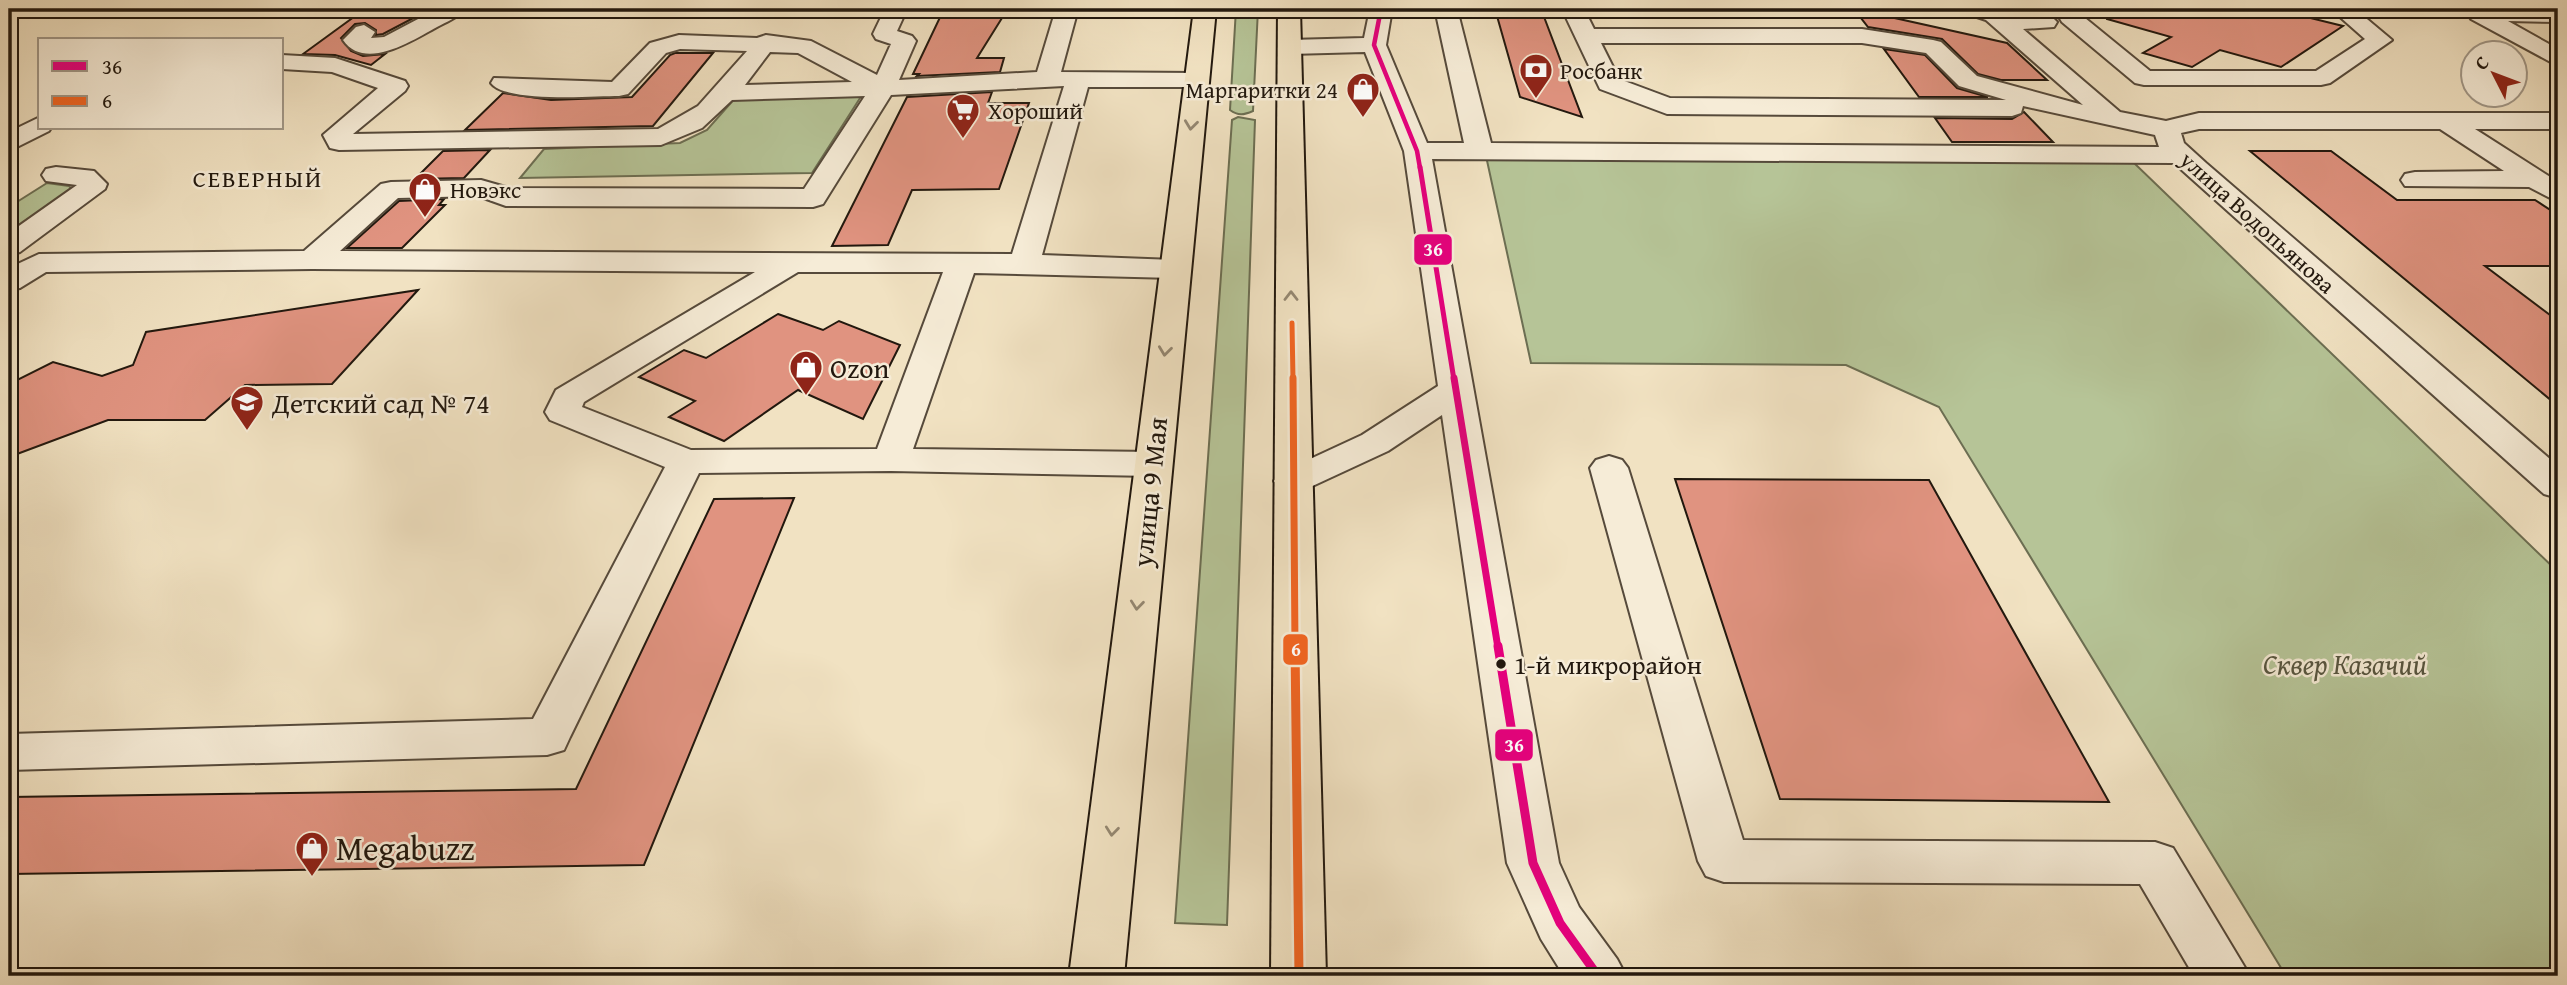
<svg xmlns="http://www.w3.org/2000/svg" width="2567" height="985" font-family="'Gentium Book Plus',serif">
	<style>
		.green { fill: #b6c497; stroke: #6c6e52; stroke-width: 2 }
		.building { fill: #e09380; stroke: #22180e; stroke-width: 2 }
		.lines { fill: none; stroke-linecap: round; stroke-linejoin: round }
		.minor-casing { stroke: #564a3b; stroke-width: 4 }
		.major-casing { stroke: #22180e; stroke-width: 4 }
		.minor { fill: #f6ecd7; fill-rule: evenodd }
		.major { fill: #f1e2c2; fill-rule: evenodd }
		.bus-1-far3-casing { stroke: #f6ecd7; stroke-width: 8 }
		.bus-1-far2-casing { stroke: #f6ecd7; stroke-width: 10 }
		.bus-1-far1-casing { stroke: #f6ecd7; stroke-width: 12 }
		.bus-1-casing { stroke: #f6ecd7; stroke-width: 14 }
		.bus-2-far2-casing { stroke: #f6ecd7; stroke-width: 10 }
		.bus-2-far1-casing { stroke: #f6ecd7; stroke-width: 12 }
		.bus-2-casing { stroke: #f6ecd7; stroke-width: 14 }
		.bus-1-far3 { stroke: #e5007d; stroke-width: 4.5 }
		.bus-1-far2 { stroke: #e5007d; stroke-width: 5 }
		.bus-1-far1 { stroke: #e5007d; stroke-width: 7 }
		.bus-1 { stroke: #e5007d; stroke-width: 9 }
		.bus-2-far2 { stroke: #f26522; stroke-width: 5 }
		.bus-2-far1 { stroke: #f26522; stroke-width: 7 }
		.bus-2 { stroke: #f26522; stroke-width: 9 }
		.oneway { stroke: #948771 }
		.bus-dot { fill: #22180e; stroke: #f6ecd7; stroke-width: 2.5 }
		.labels { text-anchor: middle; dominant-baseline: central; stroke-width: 5; stroke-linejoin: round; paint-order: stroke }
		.far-poi-label { font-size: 23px; fill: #22180e; stroke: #f6ecd7; text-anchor: start }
		.far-street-label { font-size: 23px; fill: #22180e; stroke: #f6ecd7 }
		.far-neighbourhood-label { font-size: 24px; letter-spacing: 2px; fill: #22180e; stroke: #f6ecd7 }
		.bus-label { font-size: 26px; fill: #22180e; stroke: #f6ecd7; text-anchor: start }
		.poi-label { font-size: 28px; fill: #22180e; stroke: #f6ecd7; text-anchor: start }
		.street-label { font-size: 28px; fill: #22180e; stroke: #f6ecd7 }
		.park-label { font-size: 28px; font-style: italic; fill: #56543e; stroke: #f6ecd7 }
		.near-poi-label { font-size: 33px; fill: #22180e; stroke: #f6ecd7; text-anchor: start }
		.line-badge { stroke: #f6ecd7; stroke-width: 2.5 }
		.badge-label { font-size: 19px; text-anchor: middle; font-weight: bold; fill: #fff }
	</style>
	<rect width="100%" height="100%" fill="#f1e2c2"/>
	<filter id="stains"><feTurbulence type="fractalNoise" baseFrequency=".00286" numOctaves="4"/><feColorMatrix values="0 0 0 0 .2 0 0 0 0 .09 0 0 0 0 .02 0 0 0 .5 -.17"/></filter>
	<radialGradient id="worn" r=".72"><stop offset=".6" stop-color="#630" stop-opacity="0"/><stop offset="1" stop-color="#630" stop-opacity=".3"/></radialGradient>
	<!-- green -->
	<g class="green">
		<path d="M1236 9H1258L1253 111C1244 115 1238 116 1230 110Z"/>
		<polygon points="862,95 812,173 520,178 544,149 680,143 707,130 736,97"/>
		<polygon points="1238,117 1255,120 1227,925 1175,923 1232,120"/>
		<polygon points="1486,156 2132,161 2558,572 2558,976 2286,976 1939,407 1846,365 1531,363"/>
		<polygon points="47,183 69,186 73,191 72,195 9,237 9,207"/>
	</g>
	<!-- building -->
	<g class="building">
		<polygon points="1495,9 1541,9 1582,117 1520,97"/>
		<polygon points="1854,9 2007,43 2047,80 2001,80 1978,74 1942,39 1868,27"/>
		<polygon points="2108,9 2274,9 2343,26 2281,67 2220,50 2192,67 2143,53 2171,37 2107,19"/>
		<polygon points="1007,10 977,58 1004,58 1000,72 917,76 919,74 913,74 943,11"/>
		<polygon points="382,13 423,13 383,34 376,35 376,30 365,23 355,24 341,38 351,51 363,56 385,54 371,65 335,55 303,54 358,14"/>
		<polygon points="1884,49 1925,55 1957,88 1988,97 1919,97"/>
		<polygon points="675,53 713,53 653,126 465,130 503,93 551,100 632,97 670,55"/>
		<polygon points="992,92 988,103 1029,103 999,189 912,190 888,245 832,246 907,97"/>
		<polygon points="2024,112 2053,142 1952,142 1935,118 2012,119"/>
		<polygon points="490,150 464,178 415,179 443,151"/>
		<polygon points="2250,151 2331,151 2397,200 2535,200 2558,215 2558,266 2485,266 2558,321 2558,406"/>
		<polygon points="444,199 439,205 445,205 402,248 347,248 399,201"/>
		<polygon points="418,290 332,384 245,385 205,420 108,420 9,457 9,384 53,362 102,376 133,365 146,332"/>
		<polygon points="778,314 823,330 839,321 900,345 863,419 798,390 724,441 669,417 695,401 639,377 684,350 706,358"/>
		<polygon points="1675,479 1929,480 2109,802 1780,799"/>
		<polygon points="794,498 644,865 9,874 9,797 576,789 714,499"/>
	</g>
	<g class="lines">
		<defs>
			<g id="minor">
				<path d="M437 9H464C458 18 446 22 437 27 413 40 365 72 343 40L356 27 364 25 375 32 371 38 384 37Z"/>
				<path d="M885 9H907L897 31 912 36 916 41 899 80 1037 72 1056 9H1078L1061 72 1196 73 1205 75 1208 80 1205 85 1196 87H1088L1042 255 1174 260 1185 262 1189 269 1185 276 1174 278 974 273 913 449 1152 452 1165 456 1171 464 1165 472 1152 476 891 471 699 473 570 737 564 750 547 755 9 770V734L533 719 665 467 550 420 545 412 556 390 755 272 312 269 46 272 20 288 9 290V268L39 254 304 251 381 184 391 182 481 180 509 188 804 189 865 96 732 100 702 128 661 145 339 150 330 148 323 135 378 88 332 72 282 69V55L335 58 405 81 408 86 405 91 353 134 658 129 698 106 747 51 680 49 666 53 628 94 619 96C594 96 505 103 491 83L494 78 612 82 650 43 679 35 757 38 766 35 811 41 877 75 891 44 876 39 873 34ZM770 52 798 53 852 82 745 85ZM1064 86 1012 254 340 251 398 198 478 196 506 206 813 207 823 204 891 95ZM798 272H943L877 449 691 450 582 407 584 402Z"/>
				<path d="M1370 9H1392L1386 45 1427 143H1464L1435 9H1457L1491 143 2159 147 2155 135 2023 106 2021 113 2012 116 1667 114 1600 89 1562 9H1584L1594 29H1862L1933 40 1941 42 1977 76 2083 105 1986 20 1968 14 1965 9H1997L2008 15H2025L2020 9H2044L2057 22 2054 27 2023 29 2120 112 2166 121 2199 113H2558V129H2475L2558 182V202L2529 187 2405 186 2401 180 2405 174 2415 172 2504 171 2440 129H2199L2181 133 2184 143 2206 163 2558 466V498L2544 494 2174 163 1432 159 1559 863 1579 907 1617 959 1626 976H1564L1541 939 1507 863 1442 415 1388 451 1306 489 1293 493 1280 489 1274 481 1280 473 1362 435 1438 386 1404 151 1365 52 1290 54 1282 52 1278 47 1282 42 1290 40 1364 38ZM1601 43H1862L1926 53 1959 86 2006 100 1670 98 1619 79Z"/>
				<polygon points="2069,9 2097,9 2085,18 2150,71 2316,71 2365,39 2331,9 2355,9 2392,40 2330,83 2321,85 2144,85 2135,83 2062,22 2059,17"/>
				<polygon points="2473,9 2558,9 2558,22 2508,21 2558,49 2558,66 2471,19 2468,14"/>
				<polygon points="40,117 40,128 51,128 49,131 9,151 9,132"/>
				<polygon points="56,167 94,171 107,184 105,189 20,252 9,255 9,233 77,185 46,181 42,175 46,169"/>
				<polygon points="1609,456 1622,460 1628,468 1743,840 2155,842 2173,848 2250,976 2194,976 2140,884 1724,882 1706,876 1698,861 1590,468 1596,460"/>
			</g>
			<g id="major">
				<polygon points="1194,9 1216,9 1124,976 1069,976"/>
				<polygon points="1278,9 1300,9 1326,976 1271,976"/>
			</g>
		</defs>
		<!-- minor casing -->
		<use href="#minor" class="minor-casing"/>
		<!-- major casing -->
		<use href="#major" class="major-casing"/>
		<!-- minor -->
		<use href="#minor" class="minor"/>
		<!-- major -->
		<use href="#major" class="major"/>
		<defs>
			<polyline id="bus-1-far3" points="1381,9 1374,45 1417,151 1420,168"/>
			<polyline id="bus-1-far2" points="1420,167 1454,380"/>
			<polyline id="bus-1-far1" points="1454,378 1498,648"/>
			<polyline id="bus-1" points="1498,646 1533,863 1560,923 1598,976"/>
			<polyline id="bus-2-far2" points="1292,323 1293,380"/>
			<polyline id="bus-2-far1" points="1293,378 1295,648"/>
			<polyline id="bus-2" points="1295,646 1299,976"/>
		</defs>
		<!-- bus-1-far3 casing -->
		<use href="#bus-1-far3" class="bus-1-far3-casing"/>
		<!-- bus-1-far2 casing -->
		<use href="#bus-1-far2" class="bus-1-far2-casing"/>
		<!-- bus-1-far1 casing -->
		<use href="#bus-1-far1" class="bus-1-far1-casing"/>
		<!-- bus-1 casing -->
		<use href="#bus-1" class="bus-1-casing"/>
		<!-- bus-2-far2 casing -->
		<use href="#bus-2-far2" class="bus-2-far2-casing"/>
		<!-- bus-2-far1 casing -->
		<use href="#bus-2-far1" class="bus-2-far1-casing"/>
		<!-- bus-2 casing -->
		<use href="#bus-2" class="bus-2-casing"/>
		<!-- bus-1-far3 -->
		<use href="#bus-1-far3" class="bus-1-far3"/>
		<!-- bus-1-far2 -->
		<use href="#bus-1-far2" class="bus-1-far2"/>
		<!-- bus-1-far1 -->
		<use href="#bus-1-far1" class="bus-1-far1"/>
		<!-- bus-1 -->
		<use href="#bus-1" class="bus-1"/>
		<!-- bus-2-far2 -->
		<use href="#bus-2-far2" class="bus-2-far2"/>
		<!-- bus-2-far1 -->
		<use href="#bus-2-far1" class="bus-2-far1"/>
		<!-- bus-2 -->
		<use href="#bus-2" class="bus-2"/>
	</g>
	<!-- one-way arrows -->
	<defs><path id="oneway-chevron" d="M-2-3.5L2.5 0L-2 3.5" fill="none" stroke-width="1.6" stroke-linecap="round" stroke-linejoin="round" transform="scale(1.75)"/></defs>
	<g class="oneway">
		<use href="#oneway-chevron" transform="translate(1191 125) rotate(97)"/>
		<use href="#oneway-chevron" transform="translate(1291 296) rotate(-90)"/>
		<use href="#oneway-chevron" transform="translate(1165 351) rotate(97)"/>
		<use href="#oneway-chevron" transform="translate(1137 605) rotate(96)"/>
		<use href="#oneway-chevron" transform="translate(1112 831) rotate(96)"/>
	</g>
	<!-- icons -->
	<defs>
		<symbol id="bank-pin" viewBox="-11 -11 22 30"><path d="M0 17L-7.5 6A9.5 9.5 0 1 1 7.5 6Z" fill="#8f2418" stroke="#f6ecd7"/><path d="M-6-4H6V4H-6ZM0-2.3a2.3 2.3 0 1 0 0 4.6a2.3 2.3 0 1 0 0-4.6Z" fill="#fff"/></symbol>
		<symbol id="shop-pin" viewBox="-11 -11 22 30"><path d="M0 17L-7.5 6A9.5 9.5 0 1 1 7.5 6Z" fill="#8f2418" stroke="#f6ecd7"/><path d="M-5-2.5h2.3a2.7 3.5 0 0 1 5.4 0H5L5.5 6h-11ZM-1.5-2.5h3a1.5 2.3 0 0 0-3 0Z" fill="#fff"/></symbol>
		<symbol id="supermarket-pin" viewBox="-11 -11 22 30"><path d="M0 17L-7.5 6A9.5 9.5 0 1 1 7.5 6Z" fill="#8f2418" stroke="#f6ecd7"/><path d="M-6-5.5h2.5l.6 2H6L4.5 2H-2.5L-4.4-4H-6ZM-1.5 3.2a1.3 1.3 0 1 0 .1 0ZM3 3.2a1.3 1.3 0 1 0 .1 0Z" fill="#fff"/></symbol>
		<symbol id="school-pin" viewBox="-11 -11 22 30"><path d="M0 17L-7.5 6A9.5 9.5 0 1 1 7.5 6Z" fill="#8f2418" stroke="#f6ecd7"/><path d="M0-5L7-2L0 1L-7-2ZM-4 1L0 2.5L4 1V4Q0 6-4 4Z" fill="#fff"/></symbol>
	</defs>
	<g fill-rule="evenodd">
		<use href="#bank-pin" x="1517" y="51" width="38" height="52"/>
		<use href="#shop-pin" x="1344" y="70" width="38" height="52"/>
		<use href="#supermarket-pin" x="944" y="91" width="38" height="52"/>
		<use href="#shop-pin" x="406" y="170" width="38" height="52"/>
		<use href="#shop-pin" x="787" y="348" width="38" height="52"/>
		<use href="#school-pin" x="228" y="383" width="38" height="52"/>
		<use href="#shop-pin" x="293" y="829" width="38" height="52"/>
	</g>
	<!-- markers -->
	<circle class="bus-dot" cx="1501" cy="664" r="6"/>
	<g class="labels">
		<!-- far-poi labels -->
		<g class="far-poi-label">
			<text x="1560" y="70">Росбанк</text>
			<text x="1338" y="89" text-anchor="end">Маргаритки 24</text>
			<text x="988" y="110">Хороший</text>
			<text x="450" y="189">Новэкс</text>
		</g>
		<!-- far-street labels -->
		<g class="far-street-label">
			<text transform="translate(2258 222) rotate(42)">улица Водопьянова</text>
		</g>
		<!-- far-neighbourhood labels -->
		<g class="far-neighbourhood-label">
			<text x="258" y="178">СЕВЕРНЫЙ</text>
		</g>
		<!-- bus labels -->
		<g class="bus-label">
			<text x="1514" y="664">1-й микрорайон</text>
		</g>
		<!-- poi labels -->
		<g class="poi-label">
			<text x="830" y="367">Ozon</text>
			<text x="272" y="402">Детский сад № 74</text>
		</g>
		<!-- street labels -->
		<g class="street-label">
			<text transform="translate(1149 492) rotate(-84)">улица 9 Мая</text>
		</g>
		<!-- park labels -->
		<g class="park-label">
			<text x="2345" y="663">Сквер Казачий</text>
		</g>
		<!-- near-poi labels -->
		<g class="near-poi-label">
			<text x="336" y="848">Megabuzz</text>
		</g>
	</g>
	<g class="line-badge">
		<rect x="1413" y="233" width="40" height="33" rx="7" fill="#e5007d"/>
		<rect x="1282" y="633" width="27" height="33" rx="7" fill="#f26522"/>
		<rect x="1494" y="728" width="40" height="34" rx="7" fill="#e5007d"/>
	</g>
	<g class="badge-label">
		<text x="1433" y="256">36</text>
		<text x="1296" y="656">6</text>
		<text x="1514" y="752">36</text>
	</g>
	<!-- margin -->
	<rect width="2567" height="985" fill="none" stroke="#f1e2c2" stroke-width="35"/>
	<rect x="10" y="10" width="2546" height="964" fill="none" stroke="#22180e" stroke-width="3.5"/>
	<rect x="18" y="18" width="2532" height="950" fill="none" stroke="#22180e" stroke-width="2"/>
	<!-- legend -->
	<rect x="38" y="38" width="245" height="91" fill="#f6ecd7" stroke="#a19787" stroke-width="2"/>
	<rect x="52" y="61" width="35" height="10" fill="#e5007d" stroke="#a19787" stroke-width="2"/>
	<text x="102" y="74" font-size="21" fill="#22180e">36</text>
	<rect x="52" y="96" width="35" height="10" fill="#f26522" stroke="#a19787" stroke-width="2"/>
	<text x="102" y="108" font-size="21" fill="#22180e">6</text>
	<!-- north arrow -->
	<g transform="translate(2494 74) rotate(312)"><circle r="33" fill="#f6ecd7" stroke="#a19787" stroke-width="2"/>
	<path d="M0-5L12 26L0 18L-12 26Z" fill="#8f2418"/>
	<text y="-10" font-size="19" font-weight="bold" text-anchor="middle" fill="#22180e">С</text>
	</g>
	<rect width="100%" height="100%" filter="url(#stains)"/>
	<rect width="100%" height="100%" fill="url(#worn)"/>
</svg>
